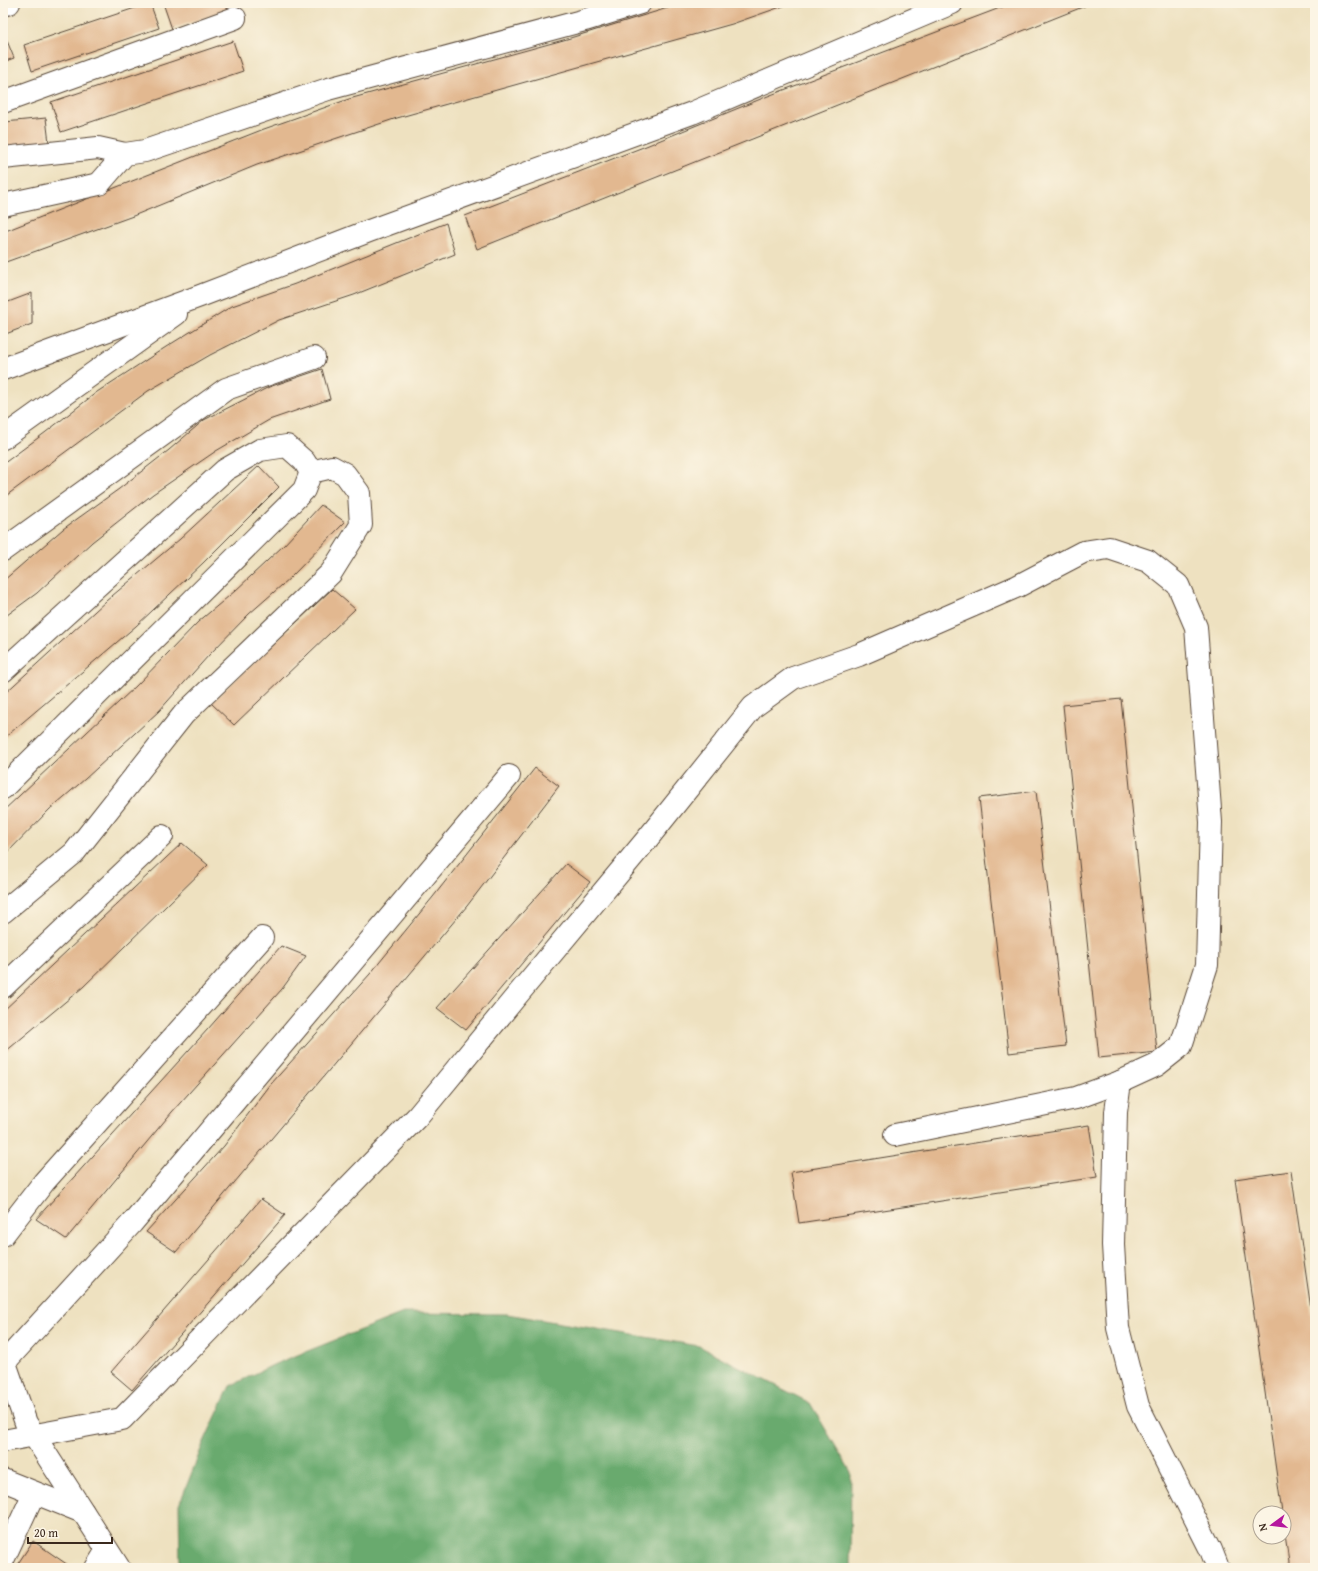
<svg xmlns="http://www.w3.org/2000/svg" width="1318" height="1571" font-family="'Gentium Book Plus',serif">
	<style>
		.forest { fill: #69aa6e; stroke: #526a46 }
		.building { fill: #e2b890 }
		.lines { fill: none; stroke-linecap: round; stroke-linejoin: round }
		.minor-casing { stroke: #564536; stroke-width: 24 }
		.minor { stroke: #fff; stroke-width: 22 }
	</style>
	<rect width="100%" height="100%" fill="#fcf5e5"/>
	<filter id="ink" filterUnits="userSpaceOnUse"><feTurbulence type="fractalNoise" baseFrequency=".025" numOctaves="2"/><feDisplacementMap in="SourceGraphic" scale="8" xChannelSelector="R" yChannelSelector="G"/><feConvolveMatrix kernelMatrix="1 2 1 2 8 2 1 2 1" color-interpolation-filters="sRGB"/></filter>
	<filter id="wash" filterUnits="userSpaceOnUse"><feTurbulence type="fractalNoise" baseFrequency=".012" numOctaves="4" result="noise"/><feDisplacementMap in="SourceGraphic" scale="16" xChannelSelector="R" yChannelSelector="G"/><feGaussianBlur stdDeviation="0.9" result="paint"/><feColorMatrix in="noise" values="0 0 0 0 0 0 0 0 0 0 0 0 0 0 0 0 0 1.4 0 .05"/><feComposite in="paint" operator="in"/></filter>
	<g filter="url(#wash)">
		<rect width="100%" height="100%" fill="#eee1c0"/>
		<!-- forest -->
		<polygon class="forest" points="403,1313 507,1314 699,1346 810,1403 851,1472 850,1568 180,1568 179,1505 203,1444 230,1386 275,1364"/>
		<g id="blocks">
			<!-- building -->
			<g class="building">
				<polygon points="150,3 159,28 32,71 24,45"/>
				<polygon points="163,3 247,3 172,29"/>
				<polygon points="684,3 792,3 732,24 397,118 257,165 133,216 3,263 3,232 264,129 349,99 567,39"/>
				<polygon points="1013,3 1083,3 1085,6 477,249 465,216 646,146 768,96"/>
				<polygon points="3,31 14,58 3,62"/>
				<polygon points="233,41 243,71 61,132 51,102"/>
				<polygon points="46,118 49,143 8,148 5,122"/>
				<polygon points="446,223 455,254 354,295 279,320 210,355 148,391 3,498 3,464 46,432 97,392 166,347 232,306 295,284"/>
				<polygon points="32,293 32,324 3,335 3,304"/>
				<polygon points="322,369 330,399 269,420 216,451 153,494 92,542 37,593 3,618 3,581 63,529 119,489 169,450 204,420 269,387"/>
				<polygon points="259,466 279,487 203,563 136,626 3,739 3,695 106,601 180,539"/>
				<polygon points="321,505 345,522 290,578 249,614 209,655 159,711 85,779 50,809 3,857 3,811 136,686 198,622 235,591 283,546"/>
				<polygon points="332,589 355,609 234,725 211,703"/>
				<polygon points="1121,699 1157,1052 1099,1058 1063,705"/>
				<polygon points="535,768 559,786 467,906 404,981 176,1252 146,1232 224,1146 271,1084 370,974 433,897"/>
				<polygon points="1036,791 1066,1046 1009,1053 979,798"/>
				<polygon points="182,843 208,865 83,987 5,1052 3,1050 3,1011"/>
				<polygon points="566,864 590,882 466,1030 437,1008"/>
				<polygon points="281,946 306,956 282,989 172,1112 66,1239 36,1219 208,1029"/>
				<polygon points="1089,1125 1097,1177 799,1223 791,1172"/>
				<polygon points="1291,1171 1315,1337 1315,1568 1290,1568 1284,1528 1284,1513 1282,1513 1235,1179"/>
				<polygon points="261,1199 285,1215 132,1390 111,1372"/>
				<polygon points="33,1541 68,1565 66,1568 15,1568"/>
			</g>
		</g>
	</g>
	<g filter="url(#ink)">
		<use href="#blocks" fill-opacity="0" stroke="#564536" stroke-width="1"/>
		<g class="lines">
			<defs>
				<g id="minor">
					<polyline points="3,5 9,3"/>
					<polyline points="3,102 235,18"/>
					<polyline points="3,158 98,148 125,154"/>
					<polyline points="3,205 99,184 125,154 145,151 328,89 585,20 640,3"/>
					<polyline points="3,369 200,296 369,231 692,113 952,3"/>
					<polyline points="3,438 176,314"/>
					<polyline points="3,550 226,389 314,358"/>
					<polyline points="3,671 225,470 260,450 287,446 304,461 311,472"/>
					<polyline points="3,788 304,490 311,472 332,467 345,474 359,493 361,525 331,573 184,714 74,853 3,912"/>
					<polyline points="3,987 162,836"/>
					<polyline points="1120,1082 1116,1112 1113,1245 1118,1328 1138,1406 1211,1550 1218,1568"/>
					<polyline points="3,1235 44,1182 262,938"/>
					<polyline points="3,1357 26,1423 119,1568"/>
					<polyline points="3,1364 132,1223 509,776"/>
					<polyline points="3,1441 122,1419 417,1117 514,999 648,838 753,707 793,678 859,655 1018,586 1083,552 1109,548 1148,561 1178,585 1196,627 1211,822 1207,965 1181,1046 1157,1065 1120,1082 1076,1098 895,1135"/>
					<polyline points="3,1480 83,1512"/>
					<polyline points="3,1560 34,1493"/>
					<polyline points="96,1568 107,1550"/>
				</g>
			</defs>
			<!-- minor casing -->
			<use href="#minor" class="minor-casing"/>
			<!-- minor -->
			<use href="#minor" class="minor"/>
		</g>
	</g>
	<!-- margin -->
	<rect width="1318" height="1571" fill="none" stroke="#fcf5e5" stroke-width="16"/>
	<!-- north arrow -->
	<g transform="translate(1272 1525) rotate(255)"><circle r="19" fill="#fcf5e5" stroke="#afa495"/>
	<path d="M0-3L7 15L0 10L-7 15Z" fill="#b5179e"/>
	<text y="-6" font-size="11" font-weight="bold" text-anchor="middle" fill="#3b2a1e">N</text>
	</g>
	<!-- scale -->
	<path d="M28 1537v6h84v-6" fill="none" stroke="#3b2a1e" stroke-width="2"/>
	<text x="34" y="1537" font-size="12" fill="#3b2a1e" stroke="#fcf5e5" stroke-width="3" paint-order="stroke">20 m</text>
</svg>
